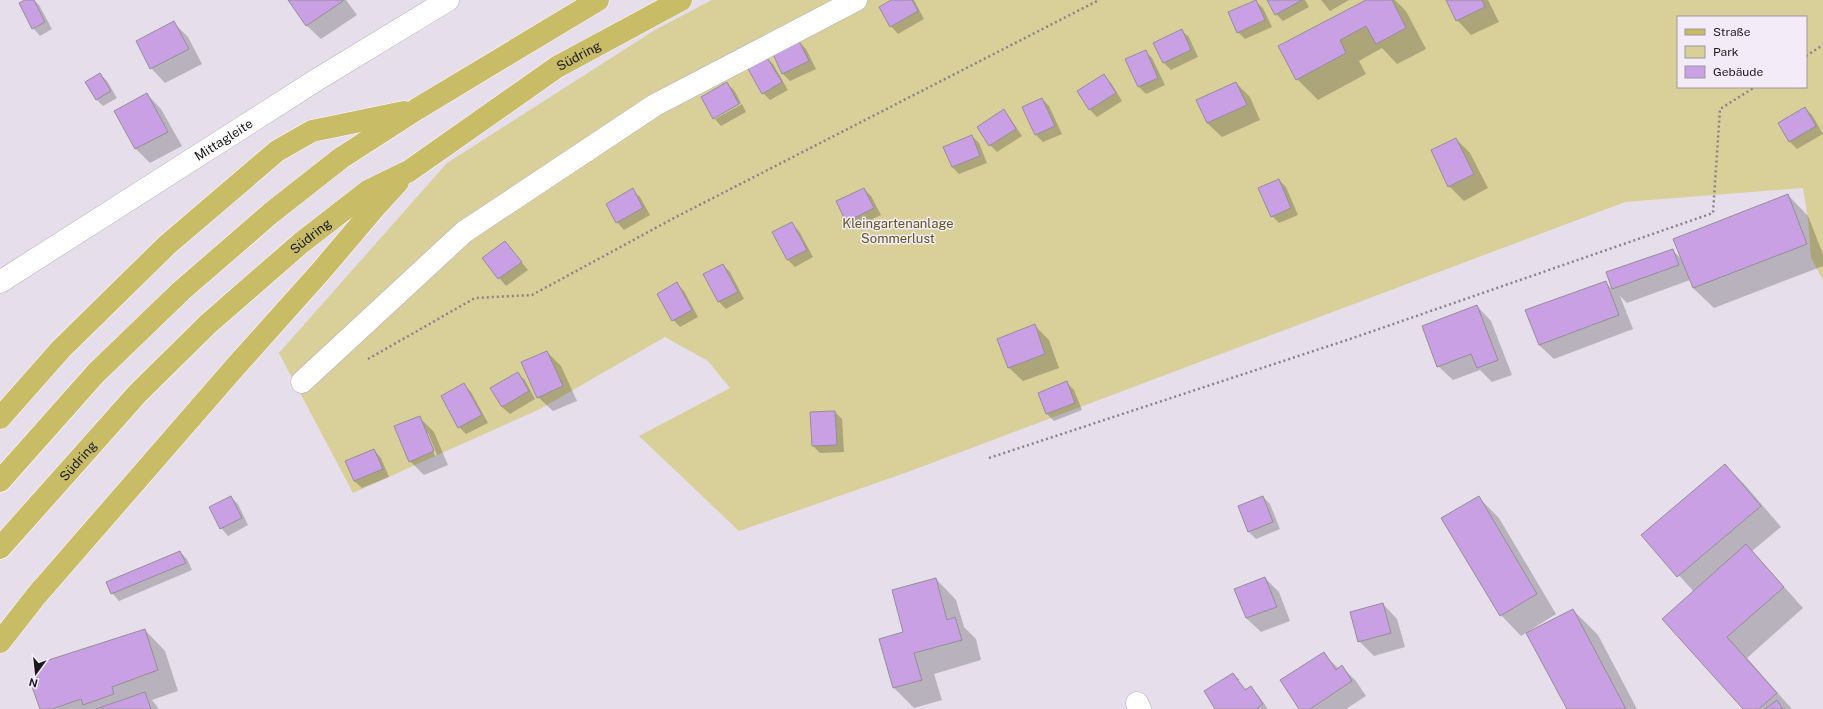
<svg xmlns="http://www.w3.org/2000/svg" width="1823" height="709" font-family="'Public Sans',sans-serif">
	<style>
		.green { fill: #d8cf99; fill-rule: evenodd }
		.shadow { fill: #0003; fill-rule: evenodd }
		.building { fill: #c9a0e3; stroke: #948e98 }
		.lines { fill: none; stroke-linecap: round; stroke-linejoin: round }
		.minor-casing { stroke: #b7b0bc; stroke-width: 23 }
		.major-casing { stroke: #fff; stroke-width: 23 }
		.path { stroke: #88838b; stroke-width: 2.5; stroke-dasharray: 2 3; stroke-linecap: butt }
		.minor { stroke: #fff; stroke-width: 22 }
		.major { stroke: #c8bc66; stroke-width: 22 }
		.labels { text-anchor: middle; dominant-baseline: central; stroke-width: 3; stroke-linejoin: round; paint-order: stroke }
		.street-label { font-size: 13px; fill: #1b181c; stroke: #f3ecf8 }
		.park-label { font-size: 13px; fill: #60571b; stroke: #f3ecf8 }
	</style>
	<rect width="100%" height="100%" fill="#e6dfeb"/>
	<!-- green -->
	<path class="green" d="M712 0H1823V280L1811 258 1808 219 1803 188 1625 202 905 473 739 531 639 436 730 388 708 361 665 337 540 409 353 493 279 353 447 163 655 30ZM1678 17H1806V87H1678Z"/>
	<!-- shadow -->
	<g class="shadow">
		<polygon points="27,0 34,0 39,5 52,29 40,36 33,28"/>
		<polygon points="289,0 346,0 357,15 321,39 306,25"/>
		<polygon points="893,0 914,0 924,19 898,34 891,26 880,7"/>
		<polygon points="1268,0 1305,0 1309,7 1283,21 1276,14"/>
		<polygon points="1321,0 1349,0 1330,11"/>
		<polygon points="1368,0 1395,0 1406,11 1426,49 1397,64 1382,48 1359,61 1366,74 1318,100 1297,79"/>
		<polygon points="1447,0 1488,0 1499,22 1471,35 1457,20"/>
		<polygon points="1255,1 1263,8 1272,27 1245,39 1238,32"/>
		<polygon points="173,22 188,37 202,64 165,83 151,68"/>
		<polygon points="1181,30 1189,37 1198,57 1171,70 1164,63"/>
		<polygon points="799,42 806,49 816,69 790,81 783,74 774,54"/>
		<polygon points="1145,51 1152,58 1165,85 1146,94 1139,87 1126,60"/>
		<polygon points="766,57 773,64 788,90 770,100 763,93"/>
		<polygon points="100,74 107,81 117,98 103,106 96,99"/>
		<polygon points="1104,75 1111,83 1122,101 1097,117 1090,110 1078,91"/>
		<polygon points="726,83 734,90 741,103 715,117 715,119 702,97"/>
		<polygon points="1236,83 1250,97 1260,120 1222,137 1207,123"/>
		<polygon points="147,94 161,109 182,146 150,163 136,149 116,111"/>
		<polygon points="1042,99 1049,106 1062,134 1043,142 1036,135 1023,108"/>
		<polygon points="742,104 746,112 721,126 715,119"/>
		<polygon points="1805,108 1812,115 1823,134 1797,149 1790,142 1779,123"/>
		<polygon points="1003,111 1010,118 1022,136 997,152 990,145"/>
		<polygon points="972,136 979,143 987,163 959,174 952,167 944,147"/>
		<polygon points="1456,139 1470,153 1488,188 1464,201 1449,186 1432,151"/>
		<polygon points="1279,180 1286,187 1298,215 1279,223 1272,216"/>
		<polygon points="864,189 871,196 881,215 854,228 847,221"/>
		<polygon points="632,190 640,197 650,215 624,230 617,222"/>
		<polygon points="1788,195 1808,216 1823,254 1823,266 1714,308 1693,288 1690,280 1627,303 1620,296 1633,329 1554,359 1539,345 1605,282 1612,289 1672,250 1683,260"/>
		<polygon points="792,224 799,231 813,257 795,267 787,259"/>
		<polygon points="505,242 528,270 506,286 483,258"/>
		<polygon points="723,265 730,272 744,299 726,309 719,302"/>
		<polygon points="677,284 684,291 698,317 680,327 673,320"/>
		<polygon points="1477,306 1491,321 1512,375 1492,382 1480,370 1453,380 1438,366"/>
		<polygon points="1035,326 1049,340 1059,368 1023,381 1008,367"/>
		<polygon points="547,352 561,366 577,401 553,411 538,397"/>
		<polygon points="517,373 525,380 535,399 510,414 502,407"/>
		<polygon points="1067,383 1074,390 1082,410 1054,421 1047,414"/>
		<polygon points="464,384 471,392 488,423 466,434 459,427"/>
		<polygon points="835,412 842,419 844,452 820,453 813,446"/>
		<path d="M419 417 434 432 448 465 424 475 410 461ZM426 433H428L437 455 435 456Z"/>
		<polygon points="374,450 381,458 389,477 362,488 354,481"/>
		<polygon points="1725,465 1745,485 1781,527 1752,551 1803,608 1747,658 1792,709 1744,709 1694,592 1643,535"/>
		<polygon points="231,497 238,504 248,525 228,536 221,528"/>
		<polygon points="1263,497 1270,504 1280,529 1256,539 1248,531"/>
		<polygon points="1479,498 1499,518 1556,614 1521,636 1501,615"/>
		<polygon points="180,552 187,559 192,570 119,601 112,593"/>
		<polygon points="1265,578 1279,592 1290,621 1261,632 1246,618"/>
		<polygon points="936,579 956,600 964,627 976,639 981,660 934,674 942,700 914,708 893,687 904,633"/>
		<polygon points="1383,604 1397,619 1405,647 1374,656 1359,641"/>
		<polygon points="1573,610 1598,635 1637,709 1568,709"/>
		<polygon points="145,630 165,651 178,691 152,700 159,709 41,709"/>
		<polygon points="1323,653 1339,669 1342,667 1356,681 1366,696 1346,709 1300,709"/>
		<polygon points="1233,674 1240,680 1237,680 1247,695 1249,694 1240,681 1247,690 1251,688 1258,695 1268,709 1216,709"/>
	</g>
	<!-- building -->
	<g class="building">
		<polygon points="25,0 34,0 45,22 32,29 19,3"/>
		<polygon points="288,0 343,0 343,1 306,26"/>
		<polygon points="891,0 912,0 918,11 890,27 879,7"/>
		<polygon points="1256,0 1265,20 1237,33 1228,12"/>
		<polygon points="1267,0 1302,0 1275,15"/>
		<polygon points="1366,0 1392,0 1406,28 1376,44 1366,26 1340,40 1346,53 1296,80 1278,46"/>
		<polygon points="1446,0 1482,0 1485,7 1456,21"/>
		<polygon points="174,21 189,49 150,69 136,41"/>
		<polygon points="1182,29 1191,50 1163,63 1153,43"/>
		<polygon points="799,41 809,61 782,74 773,54"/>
		<polygon points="1146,50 1158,78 1138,87 1125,59"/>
		<polygon points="766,56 782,82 762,94 747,67"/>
		<polygon points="100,73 111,91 96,100 85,82"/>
		<polygon points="1104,74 1116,93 1089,110 1077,91"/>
		<polygon points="727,82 739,104 713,119 701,97"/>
		<polygon points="1236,82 1247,105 1207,123 1196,100"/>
		<polygon points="147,93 168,132 135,149 114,111"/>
		<polygon points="1042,98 1055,126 1035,135 1022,107"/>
		<polygon points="1805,107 1816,126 1789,142 1778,123"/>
		<polygon points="1004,109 1016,129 989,146 977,127"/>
		<polygon points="972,135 980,156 952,167 943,147"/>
		<polygon points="1456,138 1474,174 1448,187 1431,150"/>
		<polygon points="1279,179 1291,208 1271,217 1258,188"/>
		<polygon points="633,188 643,208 616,223 606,204"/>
		<polygon points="864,188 874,208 846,222 836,201"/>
		<polygon points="1788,194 1807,244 1693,288 1673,239"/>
		<polygon points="792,222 807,250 787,260 772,232"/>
		<polygon points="505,241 522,262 498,279 482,258"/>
		<polygon points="1673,249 1679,265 1612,289 1606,272"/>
		<polygon points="723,264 738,292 718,302 703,274"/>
		<polygon points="1606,281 1619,315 1539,345 1525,310"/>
		<polygon points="677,282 692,310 672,321 657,294"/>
		<polygon points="1477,305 1498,360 1477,368 1471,354 1437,367 1422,326"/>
		<polygon points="1035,324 1045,354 1008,368 997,339"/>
		<polygon points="547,351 563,386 537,398 521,362"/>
		<polygon points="518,372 529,391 502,407 490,388"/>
		<polygon points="1067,381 1075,403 1046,414 1038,393"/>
		<polygon points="464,383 482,415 458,428 441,396"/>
		<polygon points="835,411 837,445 812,446 810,412"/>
		<polygon points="420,416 434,451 409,462 394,426"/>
		<polygon points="374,449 383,469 354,481 345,461"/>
		<polygon points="1725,464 1761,506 1677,577 1641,535"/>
		<polygon points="231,496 242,518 220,529 209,507"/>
		<polygon points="1263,496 1273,522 1248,532 1238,506"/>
		<polygon points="1479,496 1537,594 1500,616 1441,518"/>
		<polygon points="1746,544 1784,587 1727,637 1777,693 1759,709 1743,709 1662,619"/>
		<polygon points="180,551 186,563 111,594 106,582"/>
		<polygon points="1265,577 1277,607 1246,618 1234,589"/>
		<polygon points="936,578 947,620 955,617 962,640 914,653 922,680 893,688 879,639 903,632 892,590"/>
		<polygon points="1383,603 1391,633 1358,642 1350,612"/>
		<polygon points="1573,609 1626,709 1567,709 1526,633"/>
		<polygon points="145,629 158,670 112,687 114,694 83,705 81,699 52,709 40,709 31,684 38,682 33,665"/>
		<polygon points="1324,652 1336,670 1342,665 1352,681 1310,709 1299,709 1280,680"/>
		<polygon points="1233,673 1245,690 1251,686 1263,704 1257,708 1258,709 1215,709 1204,691"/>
		<polygon points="145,692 151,709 96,709"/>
		<polygon points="1777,700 1783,709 1765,709"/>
	</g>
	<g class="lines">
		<defs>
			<g id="minor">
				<path id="s1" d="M0 282 318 79 448 0"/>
				<polyline points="302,382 464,232 655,105 856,0"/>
				<polyline points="1137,703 1140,709"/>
			</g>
			<g id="major">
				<polyline points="0,418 61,349 167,245 277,151 312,131 404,112"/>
				<polyline points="0,481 96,373 181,291 271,213 341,158 417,109 598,0"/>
				<path id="s2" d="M0 548 138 393 208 324 301 243 368 191 409 171 557 67 681 0"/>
				<polyline points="0,642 36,596 236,366 321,271 377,205 398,182"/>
			</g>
		</defs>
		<!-- minor casing -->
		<use href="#minor" class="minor-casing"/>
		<!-- major casing -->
		<use href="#major" class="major-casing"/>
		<!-- path -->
		<g class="path">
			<polyline points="1806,56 1823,45"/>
			<polyline points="368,359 475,298 532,295 674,218 1099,0"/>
			<polyline points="989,458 1353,338 1713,213 1720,109 1755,87"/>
		</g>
		<!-- minor -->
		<use href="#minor" class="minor"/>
		<!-- major -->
		<use href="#major" class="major"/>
	</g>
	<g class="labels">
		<!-- street labels -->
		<g class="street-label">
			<text stroke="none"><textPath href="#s2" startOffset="765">Südring</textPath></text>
			<text stroke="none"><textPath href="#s1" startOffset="265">Mittagleite</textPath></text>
			<text stroke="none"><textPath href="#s2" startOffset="441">Südring</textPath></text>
			<text stroke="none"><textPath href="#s2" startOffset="117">Südring</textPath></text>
		</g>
		<!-- park labels -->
		<g class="park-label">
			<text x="898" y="223">Kleingartenanlage<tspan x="898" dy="15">Sommerlust</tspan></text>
		</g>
	</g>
	<!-- legend -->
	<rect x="1677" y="16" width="130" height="72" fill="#f3ecf8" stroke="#9d97a0"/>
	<rect x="1685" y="29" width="20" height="6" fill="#c8bc66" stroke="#9d97a0"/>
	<text x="1713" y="36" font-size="12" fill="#1b181c">Straße</text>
	<rect x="1685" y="46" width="20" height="12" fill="#d8cf99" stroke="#9d97a0"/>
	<text x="1713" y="56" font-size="12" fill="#1b181c">Park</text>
	<rect x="1685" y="66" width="20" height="12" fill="#c9a0e3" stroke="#9d97a0"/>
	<text x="1713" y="76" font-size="12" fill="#1b181c">Gebäude</text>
	<!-- north arrow -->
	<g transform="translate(36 673) rotate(195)" stroke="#f3ecf8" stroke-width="3" paint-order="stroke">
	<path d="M0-3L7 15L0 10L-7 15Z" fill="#1b181c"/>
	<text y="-6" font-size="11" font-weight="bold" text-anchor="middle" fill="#1b181c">N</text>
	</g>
</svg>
